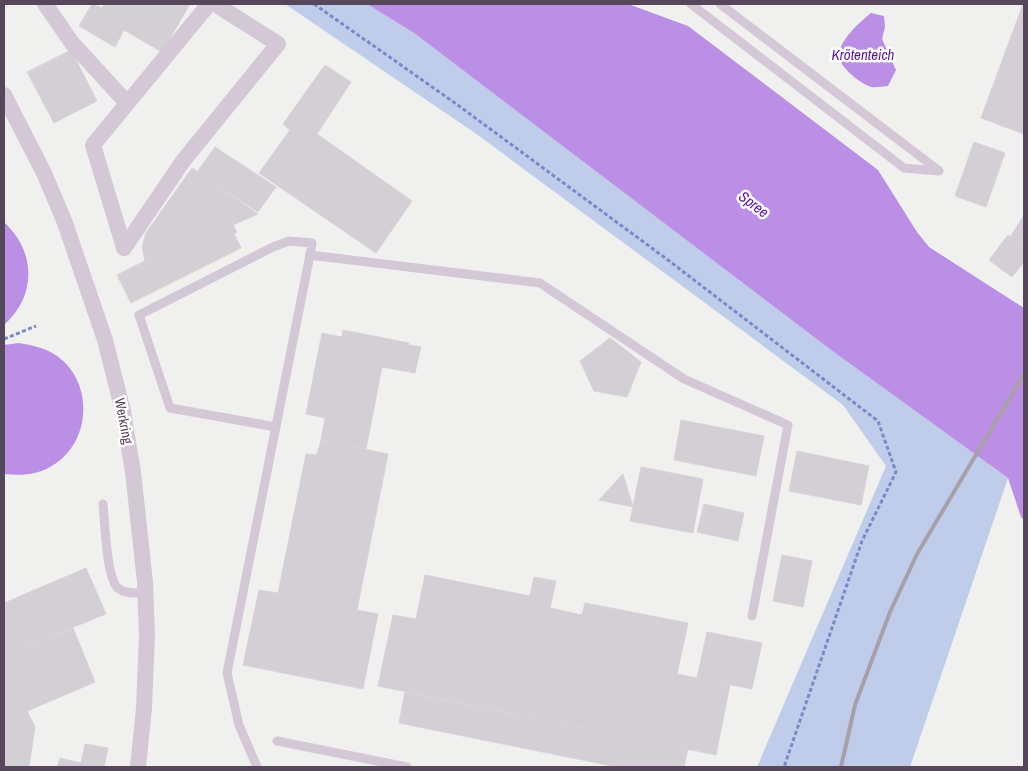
<svg xmlns="http://www.w3.org/2000/svg" width="1028" height="771" font-family="'Archivo Narrow',sans-serif">
	<style>
		.green { fill: #bfcdeb }
		.water { fill: #ba8fe5 }
		.building { fill: #d4ced5; stroke: #d9d2d9 }
		.lines { fill: none; stroke-linecap: round; stroke-linejoin: round }
		.path { stroke: #7a89c7; stroke-width: 3; stroke-dasharray: 4 2.5; stroke-linecap: butt }
		.service { stroke: #d4c8d7; stroke-width: 9 }
		.minor { stroke: #d4c8d7; stroke-width: 16 }
		.rail { stroke: #a7a0a9; stroke-width: 4 }
		.labels { text-anchor: middle; dominant-baseline: central; stroke-width: 5; stroke-linejoin: round; paint-order: stroke }
		.street-label { font-size: 14px; fill: #56475a; stroke: #fff }
		.water-label { font-size: 15px; font-style: italic; fill: #5b169f; stroke: #fff }
	</style>
	<rect width="100%" height="100%" fill="#f0f1ee"/>
	<!-- green -->
	<polygon class="green" points="285,4 367,4 414,33 831,350 1008,478 910,767 757,767 886,466 843,405 475,133"/>
	<!-- water -->
	<g class="water">
		<polygon points="367,4 628,4 688,26 878,170 917,232 929,247 1024,308 1024,520 1021,517 1008,478 831,350 414,33"/>
		<path d="M871 13 884 16 885 27 882 39 896 70 888 86C883 86 876 88 872 87 862 85 840 68 839 56 839 40 860 22 871 13Z"/>
		<path d="M4 222C36 252 37 295 4 325Z"/>
		<path d="M18 343C31 345 42 347 54 354 93 378 93 439 55 464 39 475 22 476 4 474V345Z"/>
	</g>
	<!-- building -->
	<g class="building">
		<polygon points="92,4 102,8 105,4 190,4 162,52 124,30 115,47 79,26"/>
		<polygon points="1023,4 1024,4 1024,134 981,118"/>
		<polygon points="71,50 97,101 54,123 27,72"/>
		<polygon points="325,65 351,82 317,134 412,201 376,253 259,173 290,130 283,124"/>
		<polygon points="974,142 1005,153 986,207 955,196"/>
		<polygon points="215,147 276,187 258,212 197,172"/>
		<polygon points="192,168 258,214 233,225 232,223 225,226 222,222 145,261 142,247 146,233"/>
		<polygon points="1024,215 1024,248 1010,237"/>
		<polygon points="222,222 225,226 232,223 237,232 234,234 241,248 131,303 117,275"/>
		<polygon points="1008,235 1024,248 1024,262 1012,277 989,260"/>
		<polygon points="343,330 409,343 409,345 421,347 415,373 382,367 366,449 321,440 325,418 306,414 322,333 342,337"/>
		<polygon points="610,338 641,362 627,397 594,391 580,361"/>
		<polygon points="681,420 764,436 756,476 674,460"/>
		<polygon points="321,440 388,454 357,610 378,614 363,689 243,665 259,590 278,593 306,454 317,455"/>
		<polygon points="797,451 869,466 861,505 789,491"/>
		<polygon points="641,467 703,479 693,533 630,521"/>
		<polygon points="623,474 633,507 599,500"/>
		<polygon points="704,504 744,513 738,541 697,532"/>
		<polygon points="782,555 812,561 803,607 773,601"/>
		<polygon points="86,568 106,614 4,655 4,603"/>
		<polygon points="425,575 530,596 534,577 556,581 550,608 582,615 585,603 688,623 677,674 730,685 716,755 378,686 393,615 416,619"/>
		<polygon points="73,628 95,682 4,721 4,655"/>
		<polygon points="707,632 762,643 752,689 697,678"/>
		<polygon points="405,692 688,749 684,767 617,767 399,723"/>
		<polygon points="27,711 35,727 29,767 4,767 4,721"/>
		<polygon points="85,744 108,748 104,767 57,767 60,758 81,763"/>
	</g>
	<g class="lines">
		<!-- path -->
		<g class="path">
			<polyline points="314,4 455,103 668,260 878,421 896,472 862,541 784,767"/>
			<polyline points="4,339 36,326"/>
		</g>
		<!-- service -->
		<g class="service">
			<polyline points="691,4 904,168 939,171"/>
			<polyline points="720,4 938,170"/>
			<polyline points="276,427 170,408 139,315 273,247 289,241 312,243 310,255"/>
			<path d="M103 504C105 521 106 581 119 589 126 594 138 593 146 593"/>
			<polyline points="277,741 407,767"/>
			<polyline points="257,767 239,725 227,673 310,255 540,283 684,379 788,425 752,616"/>
		</g>
		<!-- minor -->
		<g class="minor">
			<polyline points="45,4 72,43 127,103"/>
			<polyline points="4,95 44,173 65,223 105,340 123,411 133,472 145,582 147,635 144,708 138,767"/>
			<polyline points="124,248 183,161 278,44 215,4"/>
			<polyline points="124,248 93,145 209,4"/>
		</g>
		<!-- rail -->
		<polyline class="rail" points="841,767 855,705 890,612 917,554 1024,374"/>
	</g>
	<g class="labels">
		<!-- street labels -->
		<g class="street-label">
			<text transform="translate(124 421) rotate(79)">Werkring</text>
		</g>
		<!-- water labels -->
		<g class="water-label">
			<text x="863" y="54">Krötenteich</text>
			<text transform="translate(754 204) rotate(37)">Spree</text>
		</g>
	</g>
	<!-- border -->
	<rect width="1028" height="771" fill="none" stroke="#56475a" stroke-width="10"/>
</svg>
